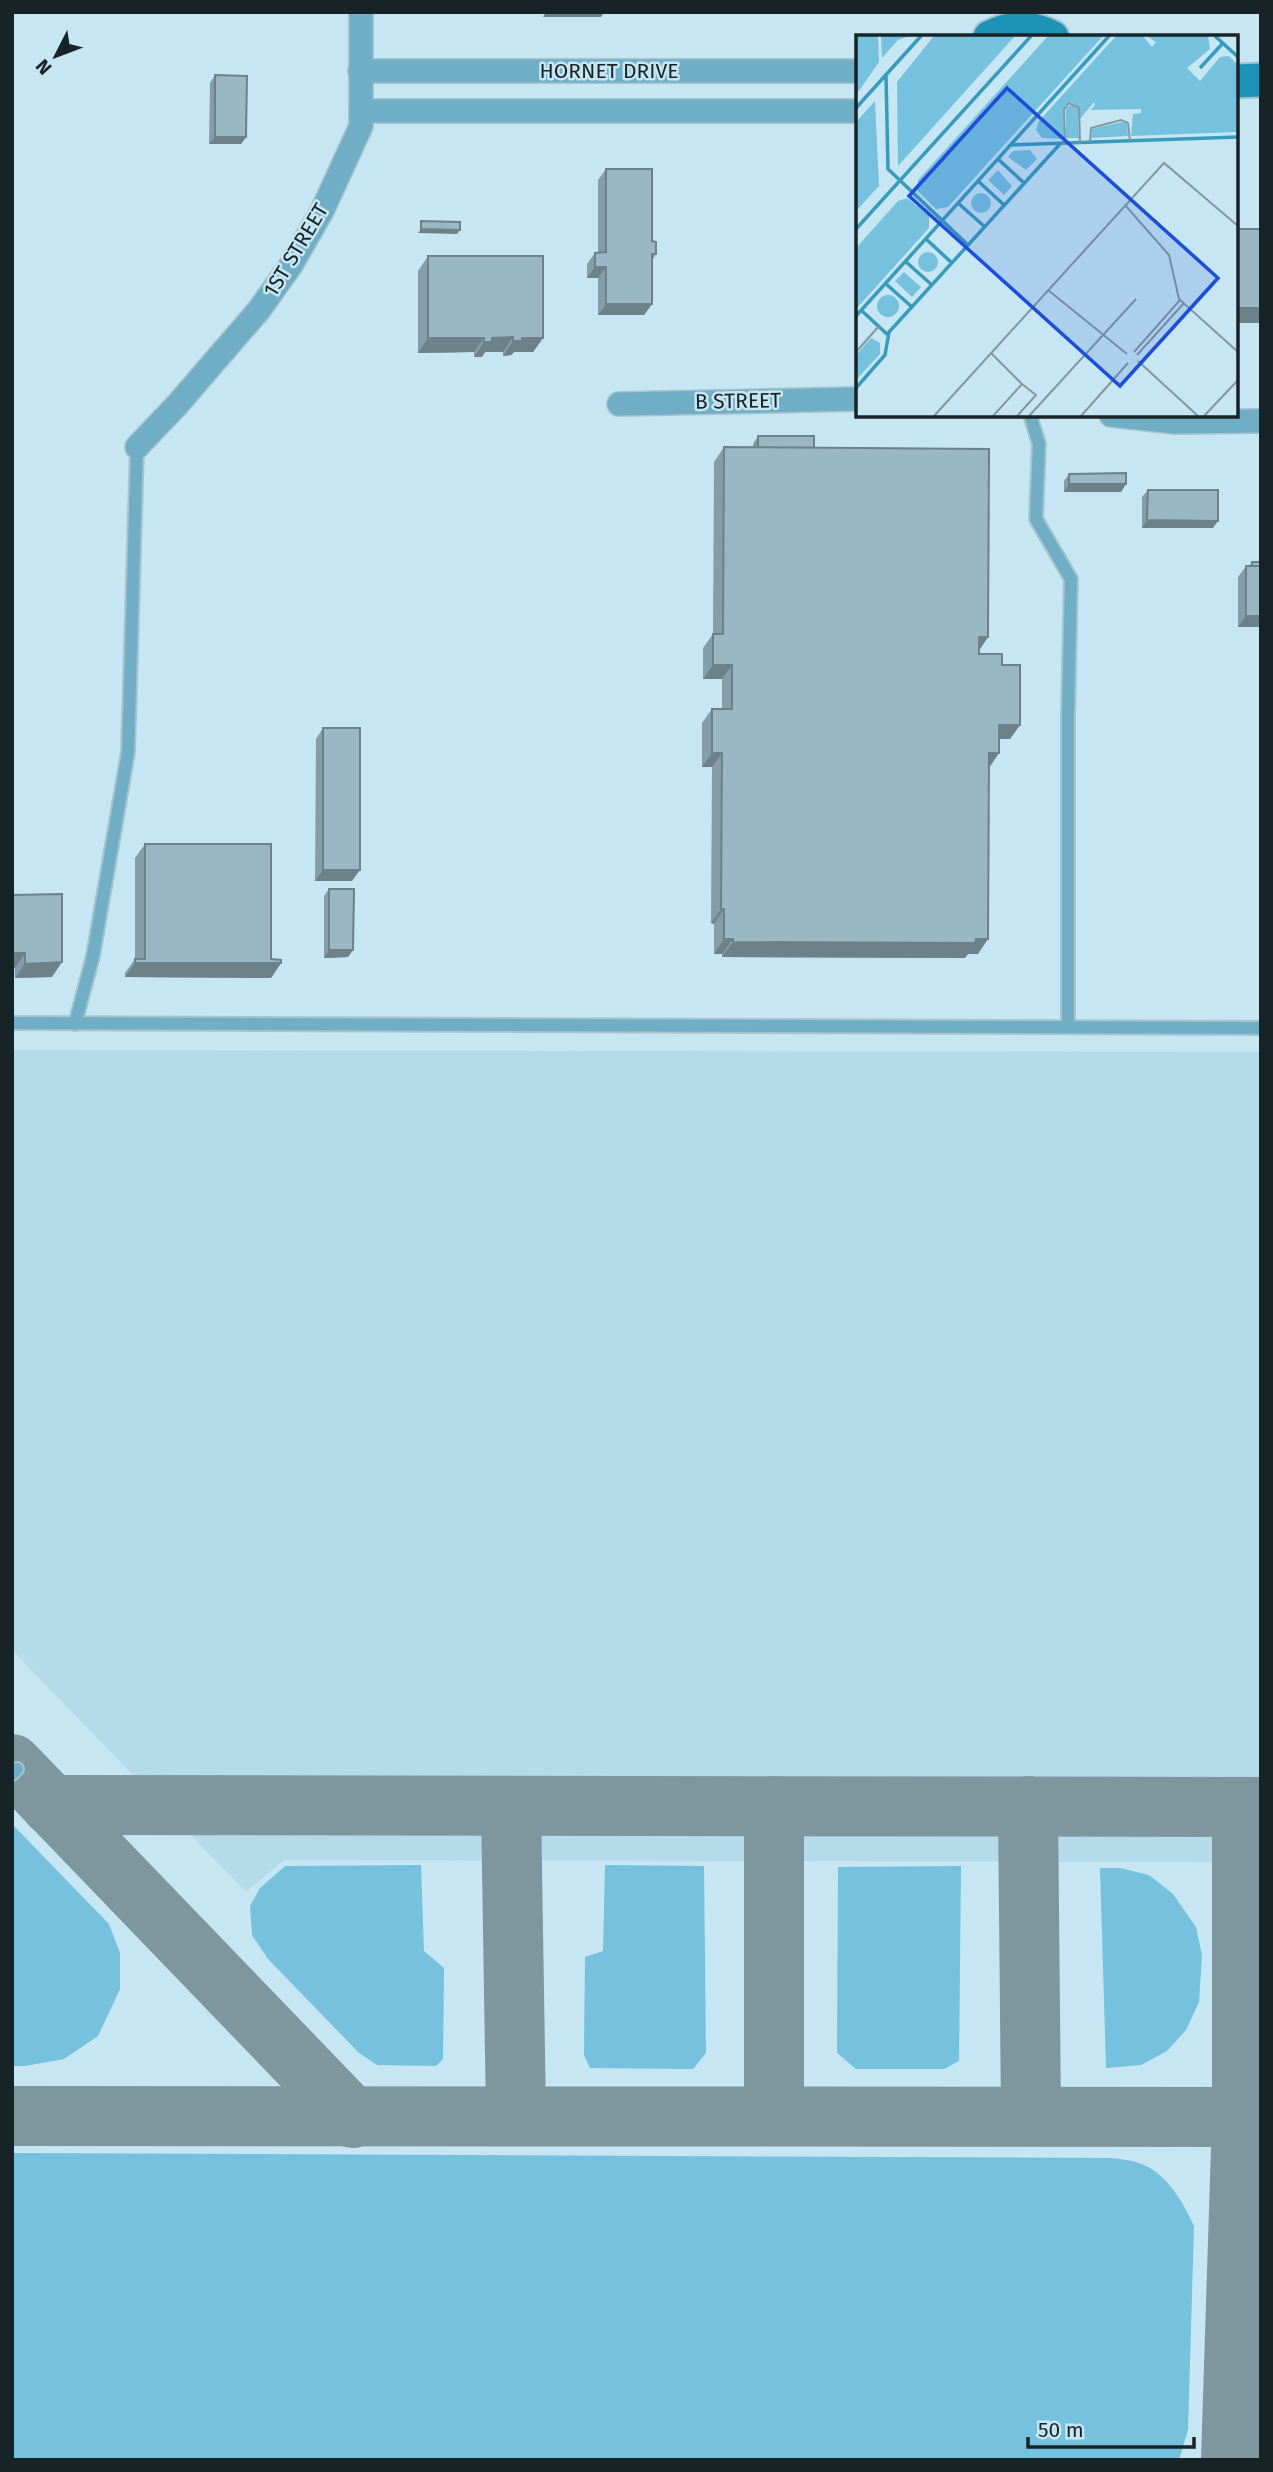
<svg xmlns="http://www.w3.org/2000/svg" width="1273" height="2472" font-family="'Fira Sans',sans-serif">
	<style>
		.built { fill: #b4dbea }
		.green { fill: #75c1de }
		.lines { fill: none; stroke-linecap: round; stroke-linejoin: round }
		.taxiway { stroke: #7e969e; stroke-width: 60 }
		.lane-casing { stroke: #a7c3ce; stroke-width: 16 }
		.street-casing { stroke: #a7c3ce; stroke-width: 26 }
		.secondary-casing { stroke: #a7c3ce; stroke-width: 37 }
		.lane { stroke: #70aec6; stroke-width: 12 }
		.street { stroke: #70aec6; stroke-width: 23 }
		.secondary { stroke: #1d94b7; stroke-width: 33 }
		.wall { fill: #849ea9 }
		.shaded-wall { fill: #6c8189 }
		.building { fill: #9ab8c4; stroke: #6c8189; stroke-width: 2 }
		.labels { text-anchor: middle; dominant-baseline: central; stroke-width: 5; stroke-linejoin: round; paint-order: stroke }
		.street-label { font-size: 21px; fill: #172327; stroke: #c7e6f3 }
		.inset-river { fill: none; stroke: #389bbb; stroke-width: 3.5 }
		.inset-road { fill: none; stroke: #8198a1; stroke-width: 2 }
		.view { fill: #1d4ed8; fill-opacity: 0.15; stroke: #1d4ed8; stroke-width: 3.5 }
		.inset-edge { fill: none; stroke: #172327; stroke-width: 3.5 }
	</style>
	<rect width="100%" height="100%" fill="#c7e6f3"/>
	<!-- built -->
	<polygon class="built" points="12,1050 1261,1052 1261,1862 284,1860 246,1892 12,1650"/>
	<!-- green -->
	<g class="green">
		<polygon points="12,1824 109,1924 120,1953 120,1989 98,2036 64,2059 25,2066 12,2066"/>
		<polygon points="421,1865 424,1951 444,1968 443,2059 436,2066 377,2065 359,2053 268,1959 252,1935 250,1906 260,1888 285,1866"/>
		<polygon points="605,1865 704,1866 706,2053 693,2069 590,2068 584,2055 585,1957 603,1951"/>
		<polygon points="961,1866 959,2061 944,2069 856,2069 837,2053 838,1867"/>
		<polygon points="1100,1868 1120,1868 1149,1875 1173,1894 1196,1927 1202,1955 1199,2002 1186,2030 1167,2051 1141,2065 1106,2068"/>
		<path d="M12 2153 1111 2158C1120 2159 1130 2160 1139 2163 1166 2172 1183 2202 1194 2226L1188 2430 1179 2460H12Z"/>
	</g>
	<g class="lines">
		<!-- taxiway -->
		<g class="taxiway">
			<polyline points="12,1764 353,2118"/>
			<polyline points="51,1805 1261,1807"/>
			<polyline points="511,1806 516,2115"/>
			<polyline points="1028,1806 1031,2116"/>
			<polyline points="12,2116 1261,2117"/>
			<polyline points="774,2116 774,1806"/>
			<polyline points="1231,2460 1242,2117 1242,1807"/>
		</g>
		<defs>
			<g id="lane">
				<polyline points="1030,415 1039,444 1036,519 1071,579 1068,715 1068,1027"/>
				<polyline points="12,1023 1261,1028"/>
				<polyline points="75,1024 93,956 128,752 137,447"/>
				<polyline points="12,1774 17,1769"/>
			</g>
			<g id="street">
				<polyline points="360,71 858,71"/>
				<polyline points="361,111 858,111"/>
				<polyline points="619,404 858,399"/>
				<polyline points="1111,415 1175,422 1261,421"/>
				<polyline points="137,447 177,405 259,310 291,265 322,211 361,126 361,12"/>
			</g>
			<g id="secondary">
				<path d="M990 37C1012 26 1031 26 1052 37"/>
				<polyline points="1236,81 1261,80"/>
			</g>
		</defs>
		<!-- lane casing -->
		<use href="#lane" class="lane-casing"/>
		<!-- street casing -->
		<use href="#street" class="street-casing"/>
		<!-- secondary casing -->
		<use href="#secondary" class="secondary-casing"/>
		<!-- lane -->
		<use href="#lane" class="lane"/>
		<!-- street -->
		<use href="#street" class="street"/>
		<!-- secondary -->
		<use href="#secondary" class="secondary"/>
	</g>
	<!-- wall -->
	<g class="wall">
		<polygon points="215,75 246,137 241,144 209,144 210,83"/>
		<polygon points="606,169 652,241 656,254 652,261 652,304 644,315 598,315 598,278 587,278 587,264 595,253 598,253 598,180"/>
		<polygon points="428,256 543,338 533,352 514,352 511,355 503,356 503,352 485,352 482,357 474,357 474,352 418,353 418,271"/>
		<polygon points="758,436 814,448 988,637 979,650 979,654 1002,665 1020,725 1010,739 999,739 989,768 978,954 968,954 965,958 722,957 722,954 714,954 714,924 711,923 712,767 702,767 702,723 712,709 722,709 722,679 703,679 703,648 713,634 714,462 724,447 753,448 753,444"/>
		<polygon points="1069,474 1126,484 1121,492 1064,492 1064,481"/>
		<polygon points="1148,490 1213,528 1142,528 1142,497"/>
		<polygon points="1252,562 1261,562 1261,627 1238,627 1238,577 1246,566 1249,566"/>
		<polygon points="323,728 352,881 315,881 316,739"/>
		<polygon points="145,844 271,959 281,963 271,978 125,977 125,973 135,959 135,858"/>
		<polygon points="329,889 353,950 348,957 324,958 324,896"/>
		<polygon points="12,895 52,977 15,978"/>
	</g>
	<!-- shaded-wall -->
	<g class="shaded-wall">
		<polygon points="546,12 604,12 601,17 543,17"/>
		<polygon points="215,137 246,137 241,144 209,144"/>
		<polygon points="421,229 460,230 457,234 418,233"/>
		<polygon points="595,267 606,267 598,278 587,278"/>
		<polygon points="606,304 652,304 644,315 598,315"/>
		<rect x="1236" y="308" width="25" height="15"/>
		<polygon points="513,337 503,352 485,352 482,357 474,357 484,342 492,338"/>
		<polygon points="428,338 484,338 474,352 418,353"/>
		<polygon points="522,338 543,338 533,352 514,352 511,355 503,356 513,341"/>
		<polygon points="1069,484 1126,484 1121,492 1064,492"/>
		<polygon points="1147,520 1218,521 1213,528 1142,528"/>
		<polygon points="1246,616 1261,616 1261,627 1238,627"/>
		<polygon points="979,637 988,637 978,652"/>
		<polygon points="713,665 732,665 722,679 703,679"/>
		<polygon points="999,725 1020,725 1010,739 989,739"/>
		<polygon points="712,753 722,753 712,767 702,767"/>
		<polygon points="989,753 999,753 989,768"/>
		<polygon points="323,870 360,870 352,881 315,881"/>
		<polygon points="721,909 724,909 714,924 711,923"/>
		<polygon points="724,939 733,939 722,954 714,954"/>
		<polygon points="988,939 978,954 968,954 965,958 722,957 733,942"/>
		<polygon points="329,950 353,950 348,957 324,958"/>
		<polygon points="12,953 25,953 15,968 12,968"/>
		<polygon points="62,962 52,977 15,978 25,964"/>
		<polygon points="135,963 281,963 271,978 125,977"/>
	</g>
	<!-- building -->
	<g class="building">
		<polygon points="215,75 247,76 246,137 215,137"/>
		<polygon points="606,169 652,169 652,241 656,242 656,254 652,254 652,304 606,304 606,267 595,267 595,253 606,252"/>
		<polygon points="421,221 460,222 460,230 421,229"/>
		<rect x="1236" y="229" width="25" height="79"/>
		<polygon points="428,256 543,256 543,338 522,338 522,341 513,341 513,337 492,338 492,342 484,342 484,338 428,338"/>
		<rect x="758" y="436" width="56" height="12"/>
		<polygon points="724,447 989,449 988,637 979,637 979,654 1002,654 1002,665 1020,665 1020,725 999,725 999,753 989,753 988,939 976,939 975,943 733,942 733,939 724,939 724,909 721,909 722,753 712,753 712,709 732,709 732,665 713,665 713,634 723,634"/>
		<polygon points="1126,473 1126,484 1069,484 1069,474"/>
		<polygon points="1148,490 1218,490 1218,521 1147,520"/>
		<rect x="1252" y="562" width="9" height="4"/>
		<rect x="1246" y="566" width="15" height="50"/>
		<rect x="323" y="728" width="37" height="142"/>
		<polygon points="145,844 271,844 271,959 281,960 281,963 135,963 135,959 145,959"/>
		<polygon points="329,889 354,889 353,950 329,950"/>
		<polygon points="62,894 62,962 25,964 25,953 12,953 12,895"/>
	</g>
	<g class="labels">
		<!-- street labels -->
		<g class="street-label">
			<text x="609" y="71">HORNET DRIVE</text>
			<text transform="translate(296 250) rotate(-59)">1ST STREET</text>
			<text transform="translate(738 401) rotate(-1)">B STREET</text>
		</g>
	</g>
	<!-- overview -->
	<g transform="translate(856 35)">
		<rect width="382" height="382" fill="#c7e6f3"/>
		<path d="M0 1H22L23 27 0 60ZM25 1H54L42 5 26 23ZM78 1H159L42 131 41 47ZM192 1H247L92 172 80 174 61 155 62 145ZM260 1H287L296 12 300 7 290 1H352L354 14 331 33 344 46 364 22 373 21 381 29V97L275 101 277 79 285 78V74L234 75 239 70 238 67 224 84V74L215 67 209 71 208 104 186 103 180 95 183 86ZM19 66 23 151 0 176V87ZM215 70 222 74 223 103H210V73ZM266 87 271 89 272 101 235 103 236 94ZM174 115 181 124 170 135 152 122 157 116ZM142 135 156 151 148 160 132 145ZM115 168a10 10 0 1 1 20 0a10 10 0 1 1-20 0ZM51 163 73 181V193L0 274V213L42 166ZM62 227a10 10 0 1 1 20 0a10 10 0 1 1-20 0ZM48 237 65 252 56 262 39 246ZM21 271a11 11 0 1 1 22 0a11 11 0 1 1-22 0ZM15 303 24 308V319L0 345V320Z" fill="#75c1de"/>
		<path class="inset-river" d="M359 1 382 22M344 33 367 8M30 40 32 134 112 210M0 73 65 1M154 110 382 102M142 124 168 148M122 146 148 170M102 168 129 192M0 194 175 1M70 204 96 228M49 226 76 250M29 248 56 272M5 275 32 300M0 281 253 1M0 353 29 320 33 297 204 109"/>
		<path class="inset-road" d="M234 107 235 93 265 85 272 88 274 106M209 108 208 74 213 68 223 73 224 108M269 170 313 220 323 264 382 317M192 255 271 319M0 317 23 291M278 317 324 265M135 318 166 349M281 320 328 268M282 326 342 381M78 381 308 128 382 191M137 381 166 349 180 360 161 381M173 381 280 264M225 381 272 328M348 381 382 345"/>
		<path class="view" d="M151 53 362 243 264 351 53 161Z"/>
		<rect width="382" height="382" class="inset-edge"/>
	</g>
	<!-- border -->
	<rect width="1273" height="2472" fill="none" stroke="#172327" stroke-width="28"/>
	<!-- north arrow -->
	<g transform="translate(56 56) rotate(228)" stroke="#c7e6f3" stroke-width="5" paint-order="stroke">
	<path d="M0-5L12 26L0 18L-12 26Z" fill="#172327"/>
	<text y="-10" font-size="19" font-weight="bold" text-anchor="middle" fill="#172327">N</text>
	</g>
	<!-- scale -->
	<path d="M1028 2437v10h166v-10" fill="none" stroke="#172327" stroke-width="3.5"/>
	<text x="1038" y="2437" font-size="21" fill="#172327" stroke="#c7e6f3" stroke-width="5" paint-order="stroke">50 m</text>
</svg>
